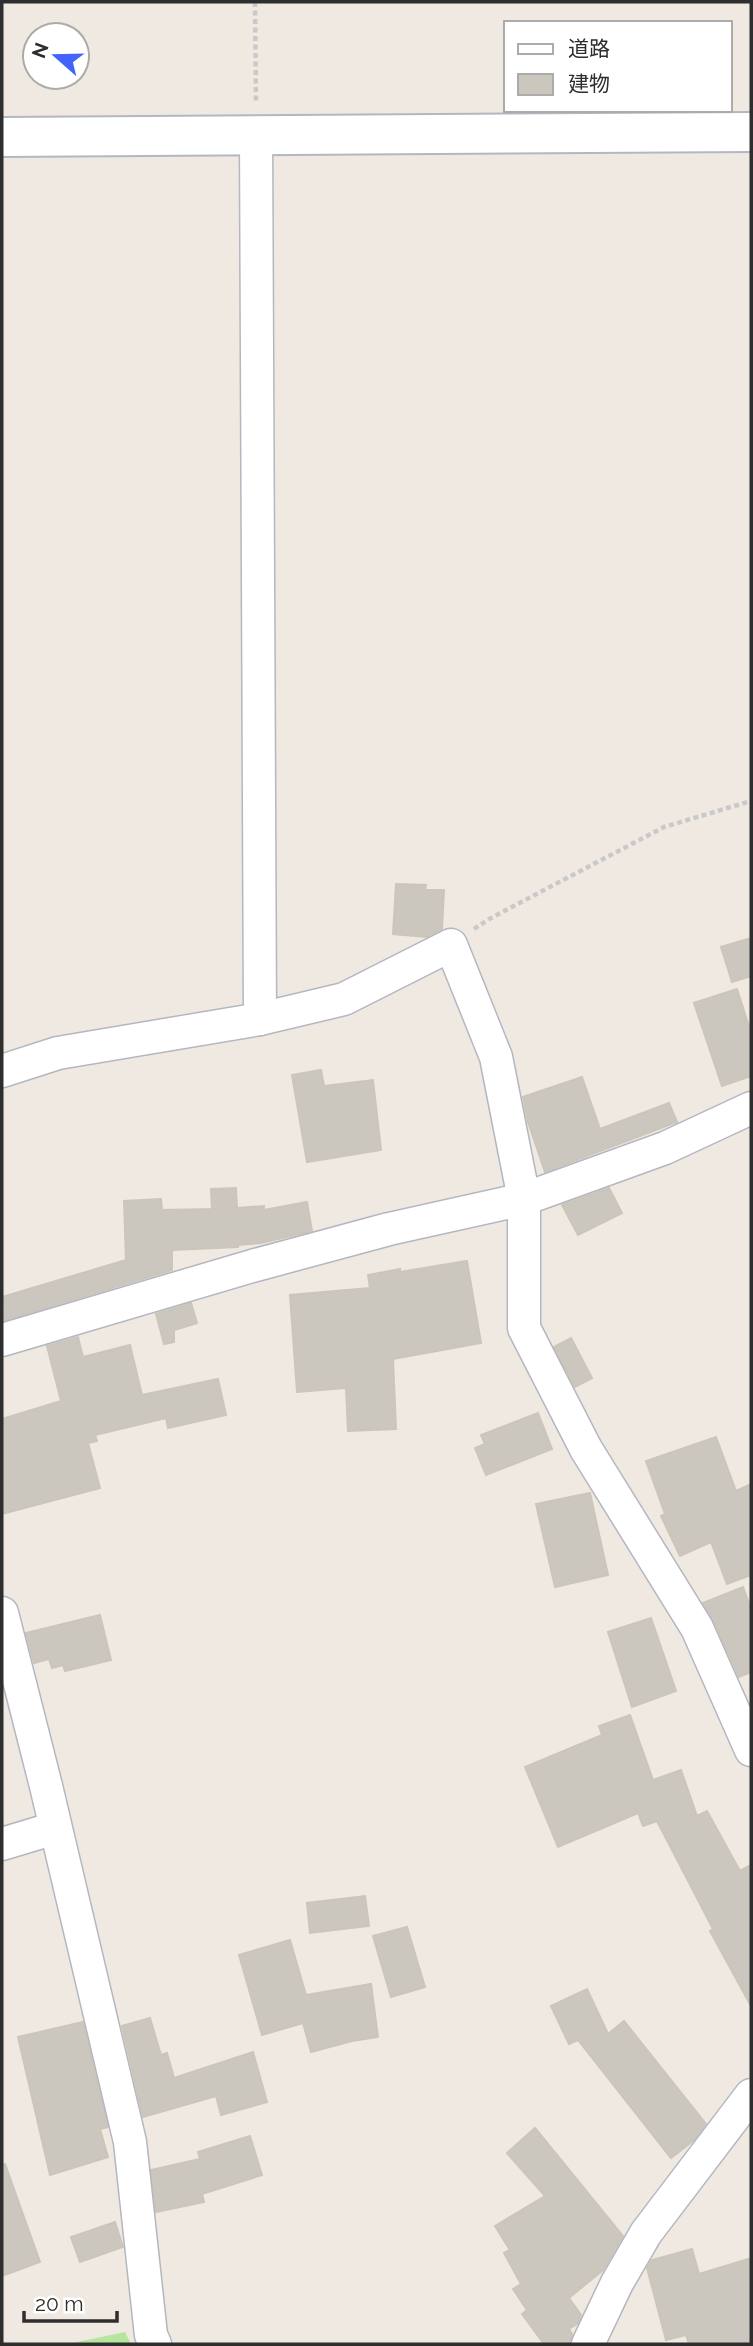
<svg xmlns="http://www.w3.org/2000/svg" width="753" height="2346" font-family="Raleway,'Noto Sans JP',sans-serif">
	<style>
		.green { fill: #b6e59e }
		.building { fill: #cbc7bf; stroke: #cbc5ba; stroke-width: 2 }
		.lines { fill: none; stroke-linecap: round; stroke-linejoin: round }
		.minor-casing { stroke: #b4b7c1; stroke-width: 35 }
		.tertiary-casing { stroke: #b4b7c1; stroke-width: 42 }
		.path { stroke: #c9c9c9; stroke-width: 4.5; stroke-dasharray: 5 3.5; stroke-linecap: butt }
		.minor { stroke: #fff; stroke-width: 32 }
		.tertiary { stroke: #fff; stroke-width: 38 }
	</style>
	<rect width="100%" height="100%" fill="#efe9e1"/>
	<!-- green -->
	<polygon class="green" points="125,2332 131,2344 68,2344"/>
	<!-- building -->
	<g class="building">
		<polygon points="396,884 426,885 425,890 444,890 442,929 427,937 393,934"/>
		<polygon points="751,938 751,976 732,982 721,947"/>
		<polygon points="737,989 751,1033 751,1076 722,1086 694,1003"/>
		<polygon points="321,1070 324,1086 373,1080 381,1150 307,1162 292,1075"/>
		<polygon points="582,1077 600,1129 669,1103 677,1122 545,1172 528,1122 523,1097"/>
		<polygon points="236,1188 237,1208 264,1206 264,1210 307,1202 312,1231 261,1243 238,1245 238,1247 172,1250 172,1270 2,1321 2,1297 126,1260 124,1201 161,1199 162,1210 212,1209 211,1189"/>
		<polygon points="609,1188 622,1213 578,1235 562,1205"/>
		<polygon points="467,1261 481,1343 393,1359 396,1429 348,1431 346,1388 297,1392 290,1295 370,1288 368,1275 400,1269 400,1272"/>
		<polygon points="191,1303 197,1323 174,1330 174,1342 164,1344 156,1314"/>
		<polygon points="78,1337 83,1357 130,1345 142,1395 218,1379 226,1415 168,1428 166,1418 95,1435 97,1441 88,1443 100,1488 2,1514 2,1419 61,1401 47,1346"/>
		<polygon points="571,1338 592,1378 575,1387 554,1347"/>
		<polygon points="538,1413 552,1449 486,1475 475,1448 485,1444 481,1435"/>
		<polygon points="716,1437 736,1491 751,1484 751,1575 727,1584 711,1542 680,1556 661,1516 665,1514 646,1461"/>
		<polygon points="590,1493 608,1575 555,1587 536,1504"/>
		<polygon points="743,1587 751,1609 751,1672 739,1677 714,1621 703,1603"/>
		<polygon points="100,1615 111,1660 65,1671 63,1665 52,1668 49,1659 34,1663 26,1633"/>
		<polygon points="651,1618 676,1691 632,1707 608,1632"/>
		<polygon points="630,1715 653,1780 681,1770 697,1816 707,1811 740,1871 751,1865 751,2006 710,1931 713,1929 657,1821 643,1826 638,1813 558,1847 525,1767 602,1735 599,1726"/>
		<polygon points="365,1896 369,1926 310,1933 307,1903"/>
		<polygon points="407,1927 425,1987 391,1997 373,1936"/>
		<polygon points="290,1940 306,1995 371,1984 378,2037 352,2041 311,2052 303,2023 262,2035 239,1955"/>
		<polygon points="587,1989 608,2034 624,2021 706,2124 694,2140 671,2158 578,2040 569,2044 551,2006"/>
		<polygon points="150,2018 161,2055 167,2053 174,2078 253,2052 267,2102 221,2115 216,2096 143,2117 122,2026"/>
		<polygon points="83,2022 108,2127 100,2129 108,2157 50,2175 18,2037"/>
		<polygon points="535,2128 623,2236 603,2270 569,2298 581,2315 578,2323 569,2329 572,2334 570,2344 544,2344 522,2314 527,2310 513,2289 521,2284 504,2253 510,2250 495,2226 545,2196 507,2153"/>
		<polygon points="250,2136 262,2175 202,2194 204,2202 156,2212 151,2170 200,2159 198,2152"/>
		<polygon points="5,2164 40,2262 2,2276 2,2165"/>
		<polygon points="115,2222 123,2247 80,2262 71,2237"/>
		<polygon points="692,2249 699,2274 751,2258 751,2344 689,2344 686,2335 666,2340 647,2268 652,2260"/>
	</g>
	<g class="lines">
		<defs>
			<g id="minor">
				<polyline points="256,135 260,1019"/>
				<polyline points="2,1071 58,1053 260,1019 344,999 451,945 496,1057 524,1199 524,1328 586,1449 697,1628 751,1750"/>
				<polyline points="2,1340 252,1266 389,1229 524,1199 665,1148 751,1108"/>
				<polyline points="2,1613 46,1786 130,2142 151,2335 155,2344"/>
				<polyline points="2,1844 55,1828"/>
				<polyline points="588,2344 617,2283 646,2233 751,2095"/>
			</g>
			<polyline id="tertiary" points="2,137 751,132"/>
		</defs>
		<!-- minor casing -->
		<use href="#minor" class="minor-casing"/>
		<!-- tertiary casing -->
		<use href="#tertiary" class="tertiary-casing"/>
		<!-- path -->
		<g class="path">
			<polyline points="255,2 256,103"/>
			<polyline points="474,929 489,919 664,827 751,801"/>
		</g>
		<!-- minor -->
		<use href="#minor" class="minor"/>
		<!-- tertiary -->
		<use href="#tertiary" class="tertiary"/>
	</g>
	<!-- border -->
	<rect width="753" height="2346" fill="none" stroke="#2e2e2e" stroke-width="7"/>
	<!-- legend -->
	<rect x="504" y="21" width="228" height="91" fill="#ffffff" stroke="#ababab" stroke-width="2"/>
	<rect x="518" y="44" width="35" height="10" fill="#ffffff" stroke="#ababab" stroke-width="2"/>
	<text x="568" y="56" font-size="21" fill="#2e2e2e">道路</text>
	<rect x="518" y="74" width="35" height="21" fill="#cbc7bf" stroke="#ababab" stroke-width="2"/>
	<text x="568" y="91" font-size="21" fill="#2e2e2e">建物</text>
	<!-- north arrow -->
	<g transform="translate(56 56) rotate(290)"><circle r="33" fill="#ffffff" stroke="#ababab" stroke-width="2"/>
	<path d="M0-5L12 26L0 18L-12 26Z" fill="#4264fb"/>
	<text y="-10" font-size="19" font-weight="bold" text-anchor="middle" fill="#2e2e2e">N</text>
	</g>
	<!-- scale -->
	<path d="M24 2311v10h93v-10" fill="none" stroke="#2e2e2e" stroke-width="3.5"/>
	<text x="35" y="2311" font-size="21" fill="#2e2e2e" stroke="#ffffff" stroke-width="5" paint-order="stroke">20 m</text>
</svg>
